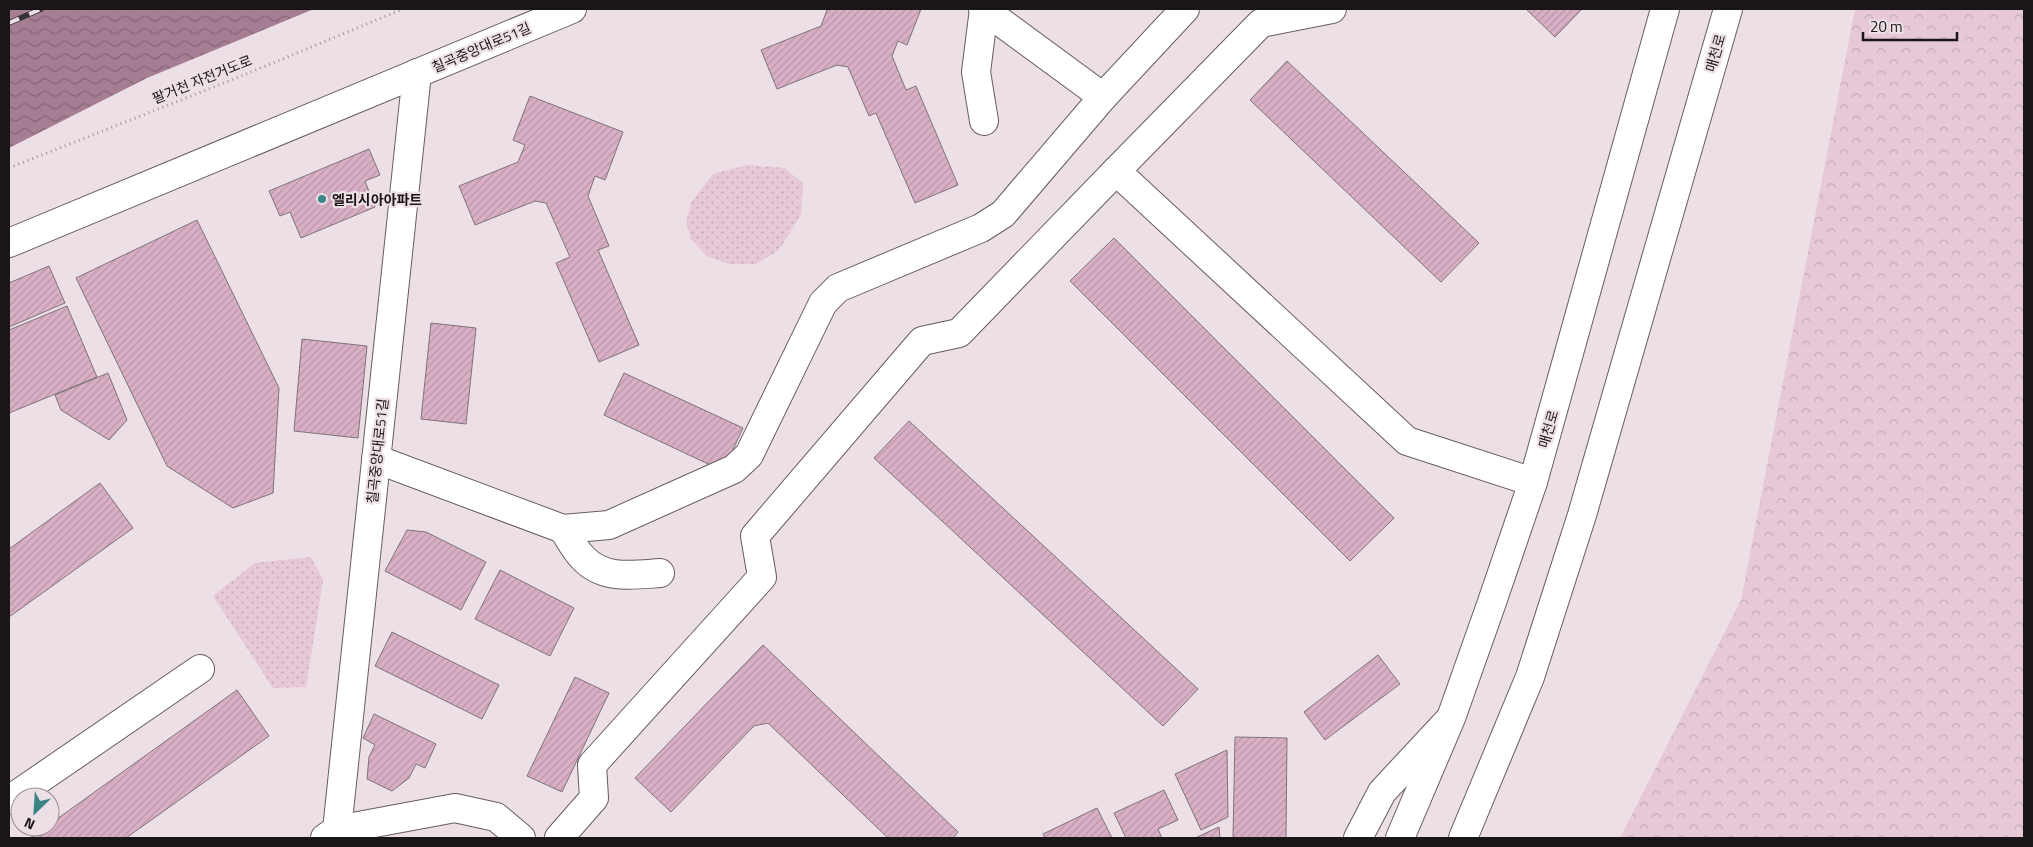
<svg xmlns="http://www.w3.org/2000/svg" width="2033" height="847" font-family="'Titillium Web','Noto Sans KR',sans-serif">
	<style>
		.grass { fill: url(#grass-dots) }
		.forest { fill: url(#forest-crowns) }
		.water { fill: url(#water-waves) }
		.building { fill: url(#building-hatch); stroke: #7e7379 }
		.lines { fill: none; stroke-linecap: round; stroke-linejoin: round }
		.minor-casing { stroke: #675c62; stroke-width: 30 }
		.major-casing { stroke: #675c62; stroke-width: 30 }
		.path { stroke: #9e9599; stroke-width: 3; stroke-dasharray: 1 4; stroke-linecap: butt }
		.minor { stroke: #fff; stroke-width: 28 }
		.major { stroke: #fff; stroke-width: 28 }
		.rail-casing { stroke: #383336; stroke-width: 5.5 }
		.rail { stroke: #ecdfe5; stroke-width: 4; stroke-dasharray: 11; stroke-linecap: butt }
		.poi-dot { fill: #3c8585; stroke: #ecdfe5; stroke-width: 2 }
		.labels { text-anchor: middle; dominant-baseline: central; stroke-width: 4.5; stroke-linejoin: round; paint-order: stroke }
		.street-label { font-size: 14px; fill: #1a1618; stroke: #ecdfe5 }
		.poi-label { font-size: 14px; font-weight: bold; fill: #1a1618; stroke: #ecdfe5; text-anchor: start }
	</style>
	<defs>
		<pattern id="grass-dots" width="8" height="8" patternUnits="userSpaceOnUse" patternTransform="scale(1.25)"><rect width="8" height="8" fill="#e6c8d7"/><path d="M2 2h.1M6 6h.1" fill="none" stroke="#c5abb8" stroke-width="1.8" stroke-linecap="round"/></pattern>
		<pattern id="forest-crowns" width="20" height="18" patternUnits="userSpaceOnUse" patternTransform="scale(1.25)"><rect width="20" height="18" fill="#e6c8d7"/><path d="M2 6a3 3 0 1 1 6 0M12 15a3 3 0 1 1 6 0" fill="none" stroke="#c5abb8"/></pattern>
		<pattern id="water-waves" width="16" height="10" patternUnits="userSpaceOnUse" patternTransform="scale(1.25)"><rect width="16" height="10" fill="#a67e93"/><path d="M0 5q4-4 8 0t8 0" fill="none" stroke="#866677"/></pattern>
		<pattern id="building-hatch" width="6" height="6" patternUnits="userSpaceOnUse" patternTransform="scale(1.25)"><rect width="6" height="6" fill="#d9afc5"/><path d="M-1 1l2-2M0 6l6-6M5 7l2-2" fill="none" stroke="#ba96a8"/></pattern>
	</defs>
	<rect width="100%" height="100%" fill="#ecdfe5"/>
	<!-- grass -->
	<g class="grass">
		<polygon points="747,165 784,168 803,183 801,214 779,250 756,264 729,264 707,256 691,239 686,222 691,203 713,174"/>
		<polygon points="311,557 323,580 306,687 273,688 213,596 255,563"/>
	</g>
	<!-- forest -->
	<polygon class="forest" points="1855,9 2024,9 2024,838 1620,838 1741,600"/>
	<!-- water -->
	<polygon class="water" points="9,9 314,9 147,78 9,148"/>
	<!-- building -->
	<g class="building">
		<polygon points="825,9 921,9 907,45 898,41 892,56 906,90 916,86 958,185 915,203 876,113 869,116 848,67 837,65 777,89 761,50 821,26 827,10"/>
		<polygon points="1526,9 1582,9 1555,37"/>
		<polygon points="1287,61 1479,243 1441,282 1250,100"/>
		<polygon points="530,96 623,132 605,180 595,176 588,196 609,246 598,250 639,345 599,362 556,263 570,257 546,203 535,201 475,225 459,186 518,162 525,145 513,140"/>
		<polygon points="369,149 380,175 365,181 375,207 301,238 290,212 280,216 269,191"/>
		<polygon points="197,220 279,388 273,493 233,508 167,466 76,278"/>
		<polygon points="1114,238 1394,518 1350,561 1070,281"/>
		<polygon points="49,266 65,303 9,327 9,283"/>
		<polygon points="67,306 97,377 9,413 9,330"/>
		<polygon points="431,323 476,328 466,424 421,419"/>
		<polygon points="302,339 367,346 358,438 294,431"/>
		<polygon points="108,373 127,420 109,440 61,410 55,395"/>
		<polygon points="624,373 743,428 723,471 604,415"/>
		<polygon points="909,421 1198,689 1163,726 874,458"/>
		<polygon points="100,483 133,528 9,617 9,549"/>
		<polygon points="407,530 426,532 486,562 461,610 385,571"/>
		<polygon points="500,570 574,608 550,656 475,619"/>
		<polygon points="392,632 499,685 482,719 375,666"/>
		<polygon points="763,645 958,832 953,838 888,838 768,723 754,726 671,812 635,778"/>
		<polygon points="1378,655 1400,684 1325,740 1304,712"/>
		<polygon points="575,677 609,693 562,792 527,776"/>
		<polygon points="237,690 269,736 126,838 30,838 46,827 50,827 50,824"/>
		<polygon points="374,714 436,744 425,768 416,764 409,778 392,791 367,779 369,757 375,745 363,738"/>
		<polygon points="1235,737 1287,738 1286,838 1233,838"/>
		<polygon points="1227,750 1228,817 1201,830 1175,774"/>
		<polygon points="1164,790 1178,820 1158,829 1162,838 1126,838 1114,813"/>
		<polygon points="1097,808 1112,838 1045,838 1043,834"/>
		<polygon points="1219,827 1220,838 1195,838"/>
	</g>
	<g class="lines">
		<defs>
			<g id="minor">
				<polyline points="983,9 1103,97"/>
				<polyline points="984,9 976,72 984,121"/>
				<polyline points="1116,171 1261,23 1332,9"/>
				<polyline points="9,243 572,9"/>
				<polyline points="376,459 563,529 609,525 734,469 749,455 823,303 838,288 981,228 1003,214 1103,97 1185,9"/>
				<path d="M563 529C569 538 575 550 583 558 604 580 632 575 660 573"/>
				<polyline points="9,800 200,669"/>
				<polyline points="337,830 417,73"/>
				<polyline points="325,838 337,830 455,808 496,817 521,838"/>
				<polyline points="559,838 594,798 592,765 762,577 755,536 922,341 959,333 1116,171 1407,441 1533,482"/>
				<polyline points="1358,838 1382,792 1450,719"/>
			</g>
			<g id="major">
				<polyline points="1400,838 1451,718 1492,602 1533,482 1665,9"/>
				<polyline points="1463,838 1530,677 1582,515 1728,9"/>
			</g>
		</defs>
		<!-- minor casing -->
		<use href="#minor" class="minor-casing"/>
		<!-- major casing -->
		<use href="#major" class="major-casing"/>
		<!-- path -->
		<polyline class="path" points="9,168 239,77 403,9"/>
		<!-- minor -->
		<use href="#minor" class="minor"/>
		<!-- major -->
		<use href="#major" class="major"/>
		<defs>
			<polyline id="rail" points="9,23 41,9"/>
		</defs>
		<!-- rail casing -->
		<use href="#rail" class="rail-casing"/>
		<!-- rail -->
		<use href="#rail" class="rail"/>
	</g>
	<!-- markers -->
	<circle class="poi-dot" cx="322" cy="199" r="5"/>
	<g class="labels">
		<!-- street labels -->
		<g class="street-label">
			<text transform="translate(481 47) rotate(-23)">칠곡중앙대로51길</text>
			<text transform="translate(1715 53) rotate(-74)">매천로</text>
			<text transform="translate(202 79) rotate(-22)">팔거천 자전거도로</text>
			<text transform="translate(1548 429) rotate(-74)">매천로</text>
			<text transform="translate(377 451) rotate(-84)">칠곡중앙대로51길</text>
		</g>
		<!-- poi labels -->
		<g class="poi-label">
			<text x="332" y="199">엘리시아아파트</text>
		</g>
	</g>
	<!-- border -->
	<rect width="2033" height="847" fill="none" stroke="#1a1618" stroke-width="20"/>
	<!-- north arrow -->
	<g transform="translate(35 812) rotate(205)"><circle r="24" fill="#ecdfe5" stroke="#988f93"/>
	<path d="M0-4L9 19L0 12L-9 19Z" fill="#3c8585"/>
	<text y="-8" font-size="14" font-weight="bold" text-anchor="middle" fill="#1a1618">N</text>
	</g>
	<!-- scale -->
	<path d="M1863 32v8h94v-8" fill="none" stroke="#1a1618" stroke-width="2.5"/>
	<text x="1870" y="32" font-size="15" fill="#1a1618" stroke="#ecdfe5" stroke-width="4" paint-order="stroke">20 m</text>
</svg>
